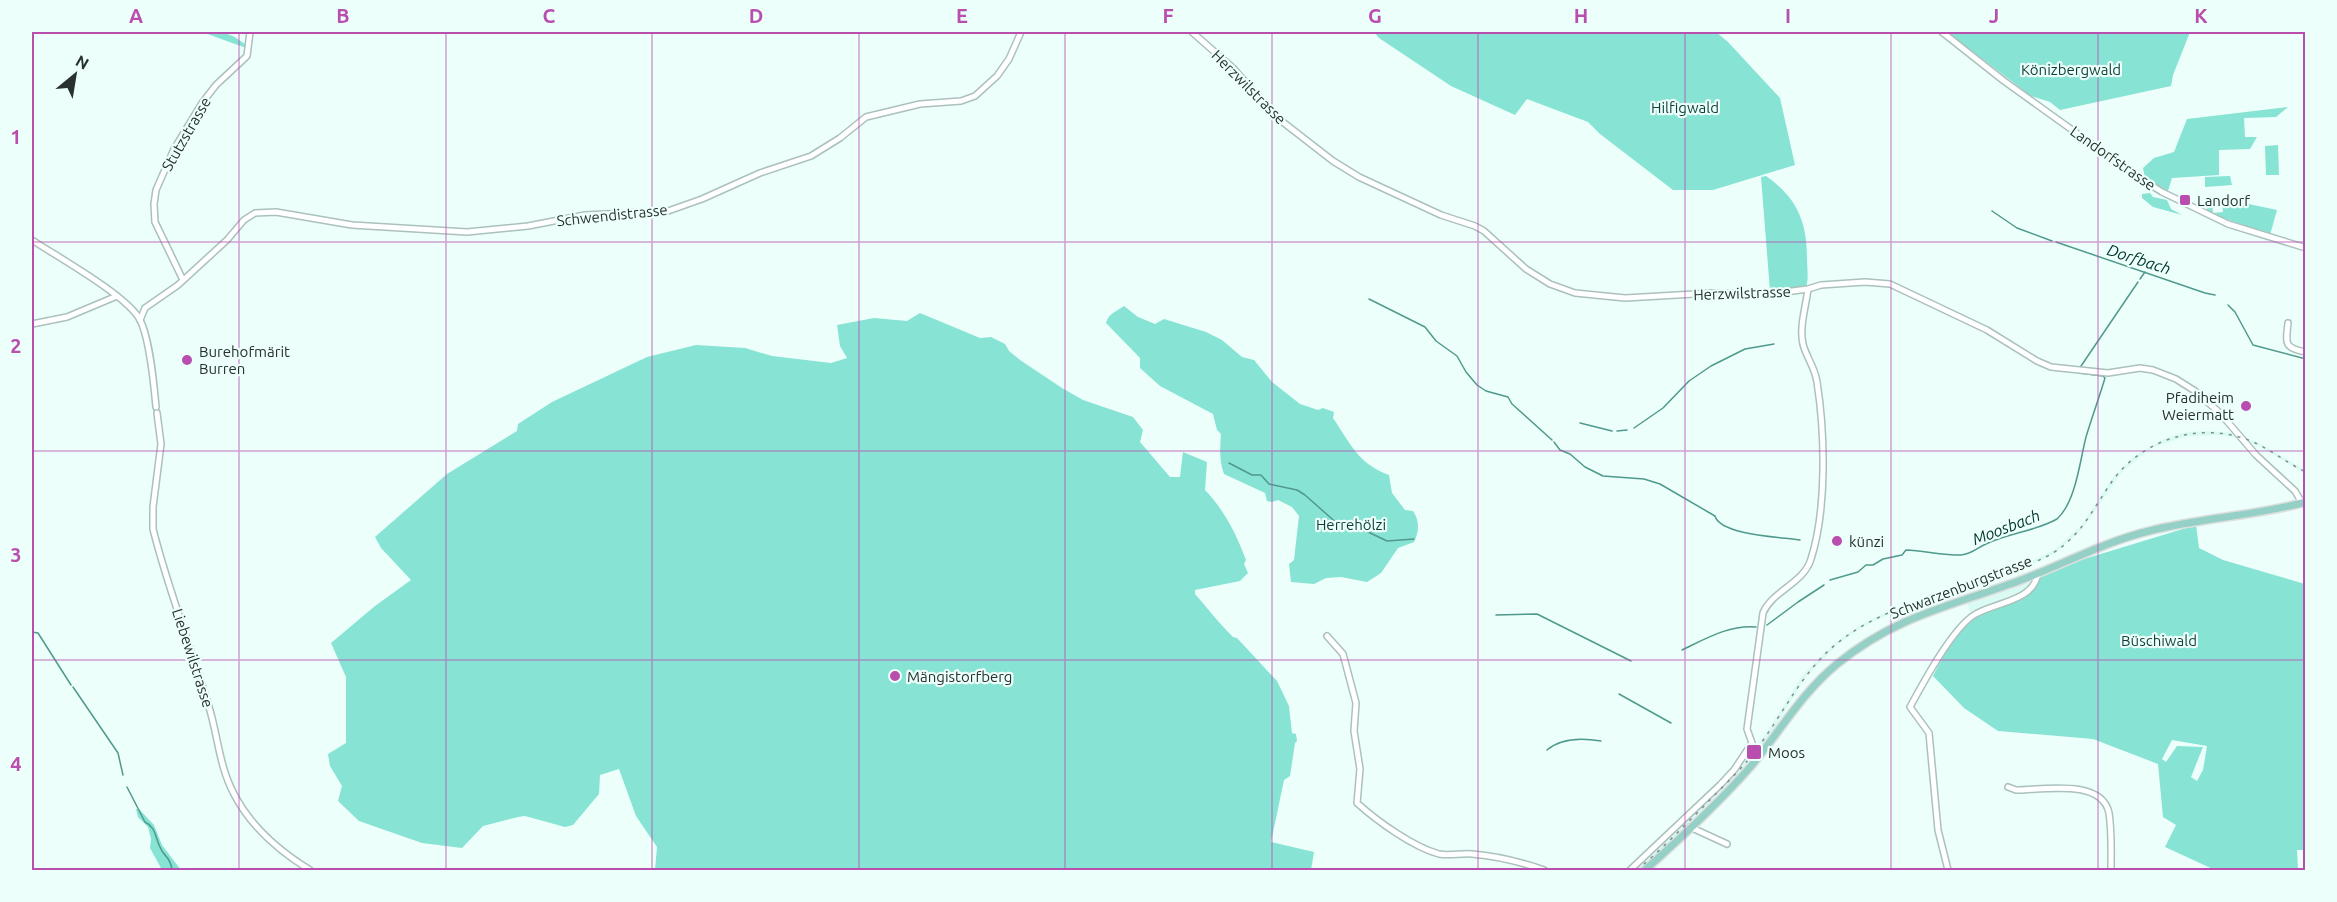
<svg xmlns="http://www.w3.org/2000/svg" width="2337" height="902" font-family="Ubuntu,sans-serif">
	<style>
		.built { fill: #dafaf4 }
		.green { fill: #87e3d3; fill-rule: evenodd }
		.lines { fill: none; stroke-linecap: round; stroke-linejoin: round }
		.stream { stroke: #50998d; stroke-width: 1.5 }
		.minor-casing { stroke: #abc1bd; stroke-width: 8 }
		.major-casing { stroke: #dddede; stroke-width: 10 }
		.minor { stroke: #fff; stroke-width: 5 }
		.major { stroke: #95d0c6; stroke-width: 7 }
		.rail { stroke: #818e8c; stroke-width: 1.5; stroke-dasharray: 3 6; stroke-linecap: butt }
		.grid { fill: none; stroke: #ba4eaf; stroke-width: 1.5; stroke-opacity: 0.55 }
		.poi-dot { fill: #ba4eaf; stroke: #ecfffb; stroke-width: 2 }
		.labels { text-anchor: middle; dominant-baseline: central; stroke-width: 4.5; stroke-linejoin: round; paint-order: stroke }
		.park-label { font-size: 15px; fill: #103e37; stroke: #ecfffb }
		.street-label { font-size: 15px; fill: #293130; stroke: #ecfffb }
		.poi-label { font-size: 15px; fill: #293130; stroke: #ecfffb; text-anchor: start }
		.water-label { font-size: 16px; font-style: italic; fill: #02342d; stroke: #ecfffb }
		.neatline { fill: none; stroke: #ba4eaf; stroke-width: 2 }
		.grid-label { font-size: 20px; text-anchor: middle; font-weight: bold; fill: #ba4eaf }
	</style>
	<rect width="100%" height="100%" fill="#ecfffb"/>
	<!-- built -->
	<g class="built">
		<polygon points="2209,431 2233,433 2257,442 2305,470 2305,474 2261,447 2241,439 2222,435 2188,436 2151,448 2122,472 2083,528 2056,553 2024,568 1887,615 1861,628 1838,644 1805,678 1768,739 1749,764 1651,860 1640,870 1635,870 1741,766 1763,738 1802,676 1836,642 1860,625 1886,612 2023,565 2054,550 2081,526 2111,480 2134,456 2166,438 2187,432"/>
		<polygon points="2035,579 2030,586 2013,599 1972,618 1967,602"/>
	</g>
	<!-- green -->
	<g class="green">
		<path d="M202 32C228 32 228 32 249 47L246 48Z"/>
		<polygon points="1374,32 1716,32 1728,42 1780,98 1795,165 1713,190 1673,190 1600,134 1588,122 1527,99 1515,115 1451,86 1379,38"/>
		<polygon points="1947,32 2190,32 2173,75 2171,86 2060,110 2050,102 2031,96"/>
		<polygon points="2288,107 2276,117 2244,118 2245,137 2257,137 2250,149 2219,150 2219,175 2172,178 2168,191 2145,178 2143,168 2154,158 2174,152 2187,119"/>
		<polygon points="2278,145 2279,175 2266,175 2265,146"/>
		<path d="M1766 176C1797 198 1807 221 1807 259 1807 268 1809 279 1806 287L1788 290 1787 287 1786 291H1770L1761 177Z"/>
		<polygon points="2230,176 2232,185 2205,187 2205,177"/>
		<polygon points="2150,193 2153,197 2167,200 2171,209 2182,215 2153,207 2142,198 2142,194"/>
		<polygon points="2230,200 2277,210 2270,235 2207,212 2207,202 2212,202 2213,213 2223,212 2222,201"/>
		<path d="M1124 306 1138 317 1155 324 1164 319 1206 332 1222 340 1242 357 1254 360 1272 382 1300 404 1318 410 1323 408 1334 412 1333 418C1351 444 1357 463 1389 475L1392 493 1405 510 1413 511C1420 521 1419 532 1414 542L1398 548 1381 573 1367 582 1341 577 1326 578 1314 584 1291 582 1289 564 1294 560 1299 516 1292 507 1278 500 1272 502 1267 501 1265 493 1224 474C1219 461 1220 447 1221 434L1217 430 1213 414 1160 386 1140 368V358L1106 323C1108 314 1117 311 1124 306Z"/>
		<path d="M920 313 980 338 991 337 1005 344 1009 351 1020 360 1062 388 1083 400 1133 417 1143 430 1140 442 1170 477H1180L1183 452 1207 462 1205 490C1224 510 1236 533 1246 560L1244 564 1248 573 1240 581 1195 590V594C1208 609 1219 623 1233 637L1237 638 1277 681 1289 706 1292 733 1296 734 1297 741 1295 743 1290 776 1284 780 1271 842 1314 852 1311 870H655L657 847 636 816 619 769 600 775 599 794 573 825 565 827 525 816 518 817 483 826 462 848 422 843 359 821 338 801 342 786 330 766 328 754 346 743V677L331 643 375 606 411 580 381 548 375 537 447 474 517 431 518 424 552 402 647 357 696 345 745 348 772 356 831 363 847 358 840 346 837 325 874 318 907 321Z"/>
		<path d="M2196 525 2199 548 2223 560 2305 584 2306 850H2297L2298 870H2215L2165 847 2176 825 2163 817 2158 764 2093 739 1998 731 1964 708 1933 676C1942 659 1957 628 1973 618 1992 607 2034 602 2040 577L2081 560ZM2172 740 2207 746 2203 770 2197 781 2191 777 2203 747 2177 746 2166 762 2162 759Z"/>
		<polygon points="136,809 139,809 154,825 162,845 181,870 157,870 161,868 150,848 151,839 148,827 138,817"/>
	</g>
	<g class="lines">
		<!-- stream -->
		<g class="stream">
			<polyline points="1992,211 2017,228 2052,241"/>
			<polyline points="2056,242 2205,293 2215,295"/>
			<polyline points="2140,279 2145,272"/>
			<polyline points="1369,299 1425,327 1436,341 1457,356 1466,372 1477,385 1486,391 1508,397 1512,404 1552,440"/>
			<polyline points="2228,305 2235,312 2253,345 2306,359"/>
			<polyline points="2079,369 2138,282"/>
			<polyline points="1580,423 1612,431"/>
			<polyline points="1634,428 1663,408 1689,381 1711,366 1745,349 1774,344"/>
			<polyline points="1617,431 1627,430"/>
			<path d="M1554 442 1560 450 1570 454 1585 467 1603 476 1644 479 1660 484 1715 516C1720 535 1781 537 1800 540"/>
			<polyline points="1229,463 1252,475 1261,475 1269,484 1297,490 1305,495 1340,526 1366,531 1387,541 1414,539"/>
			<path d="M1830 580 1858 572 1866 565H1873L1883 559 1902 555 1906 550C1925 551 1942 555 1961 555 1972 554 1977 548 1986 544 2009 533 2036 531 2057 519 2076 502 2080 460 2086 437 2092 417 2099 398 2105 378L2103 376 2079 373"/>
			<polyline points="1496,615 1537,614 1631,661"/>
			<polyline points="1767,625 1798,602 1824,585"/>
			<polyline points="32,632 38,633 71,685"/>
			<path d="M1682 650C1707 638 1729 625 1756 627"/>
			<polyline points="73,687 118,753 123,775"/>
			<polyline points="1619,694 1671,723"/>
			<path d="M1547 750C1562 737 1583 738 1601 741"/>
			<path d="M127 787 145 822C156 827 155 837 160 847 164 858 169 854 172 869L176 870"/>
		</g>
		<defs>
			<g id="minor">
				<polyline points="1192,32 1233,68 1275,116 1333,161 1359,177 1441,215 1475,226 1484,231 1526,269 1550,284 1575,293 1625,298 1712,293 1777,293 1808,289 1821,285 1865,282 1890,284 1987,330 2037,361 2051,367 2108,373 2140,368 2153,370 2176,379 2195,391 2220,413 2256,455 2295,491 2302,503"/>
				<polyline points="1942,32 2004,81 2135,175 2162,192 2228,224 2306,248"/>
				<path d="M32 240C56 256 128 296 140 320 150 339 154 385 156 407"/>
				<polyline points="183,280 155,222 154,204 156,190 174,149 202,103 216,85 247,56 250,32"/>
				<polyline points="140,320 145,308 178,285 227,240 244,220 255,213 276,212 352,225 467,232 528,226 585,215 668,211 702,199 760,173 811,156 840,138 866,117 920,104 961,101 975,96 997,76 1009,59 1021,32"/>
				<path d="M2288 323C2286 343 2283 348 2306 352"/>
				<polyline points="32,324 67,317 117,296"/>
				<path d="M157 413 161 444 153 507V529C168 589 191 647 209 707 218 736 219 766 234 794 251 827 279 851 310 870"/>
				<path d="M1327 636 1343 654 1356 703 1354 731 1360 769 1357 803C1377 821 1413 847 1439 854 1450 856 1461 853 1472 854 1496 856 1521 862 1544 870"/>
				<path d="M2008 787 2016 790C2042 790 2102 778 2109 813 2112 832 2111 852 2111 870"/>
				<polyline points="1690,827 1727,844"/>
				<path d="M1630 870 1720 785 1734 770 1752 743 1747 729 1763 613C1772 591 1804 583 1811 559 1827 509 1825 433 1817 382 1815 367 1806 357 1803 344 1799 327 1806 306 1808 289"/>
				<path d="M1948 870 1938 830 1929 733 1910 707C1923 683 1952 629 1974 615 1994 602 2034 602 2038 573"/>
			</g>
			<path id="major" d="M1645 870C1682 837 1720 802 1752 765 1781 730 1801 694 1837 664 1897 615 1952 606 2021 580 2064 564 2104 542 2149 531 2200 518 2254 516 2306 502"/>
		</defs>
		<!-- minor casing -->
		<use href="#minor" class="minor-casing"/>
		<!-- major casing -->
		<use href="#major" class="major-casing"/>
		<!-- minor -->
		<use href="#minor" class="minor"/>
		<!-- major -->
		<use href="#major" class="major"/>
		<!-- rail -->
		<path class="rail" d="M1637 870C1661 850 1683 827 1706 804 1721 788 1738 773 1752 755 1784 715 1802 668 1844 638 1887 606 1948 593 1999 575 2017 569 2036 563 2053 553 2082 535 2094 507 2113 480 2144 438 2202 421 2251 441 2270 449 2287 463 2306 472"/>
	</g>
	<!-- grid -->
	<path class="grid" d="M239 32V870M446 32V870M652 32V870M859 32V870M1065 32V870M1272 32V870M1478 32V870M1685 32V870M1891 32V870M2098 32V870M32 242H2306M32 451H2306M32 660H2306"/>
	<!-- markers -->
	<g class="poi-dot">
		<rect x="2179" y="194" width="12" height="12" rx="3"/>
		<circle cx="187" cy="360" r="6"/>
		<circle cx="2246" cy="406" r="6"/>
		<circle cx="1837" cy="541" r="6"/>
		<circle cx="895" cy="676" r="6"/>
		<rect x="1746" y="744" width="16" height="16" rx="3"/>
	</g>
	<g class="labels">
		<!-- park labels -->
		<g class="park-label">
			<text x="2071" y="69">Könizbergwald</text>
			<text x="1685" y="107">Hilfigwald</text>
			<text x="1351" y="524">Herrehölzi</text>
			<text x="2159" y="640">Büschiwald</text>
		</g>
		<!-- street labels -->
		<g class="street-label">
			<text transform="translate(1249 87) rotate(45)">Herzwilstrasse</text>
			<text transform="translate(186 134) rotate(-60)">Stutzstrasse</text>
			<text transform="translate(2113 158) rotate(35)">Landorfstrasse</text>
			<text transform="translate(612 215) rotate(-6)">Schwendistrasse</text>
			<text transform="translate(1742 293) rotate(-2)">Herzwilstrasse</text>
			<text transform="translate(1961 587) rotate(-21)">Schwarzenburgstrasse</text>
			<text transform="translate(193 658) rotate(72)">Liebewilstrasse</text>
		</g>
		<!-- poi labels -->
		<g class="poi-label">
			<text x="2197" y="200">Landorf</text>
			<text x="199" y="351">Burehofmärit<tspan x="199" dy="17">Burren</tspan></text>
			<text x="2234" y="397" text-anchor="end">Pfadiheim<tspan x="2234" dy="17">Weiermatt</tspan></text>
			<text x="1849" y="541">künzi</text>
			<text x="907" y="676">Mängistorfberg</text>
			<text x="1768" y="752">Moos</text>
		</g>
		<!-- water labels -->
		<g class="water-label">
			<text transform="translate(2139 259) rotate(18)">Dorfbach</text>
			<text transform="translate(2006 527) rotate(-21)">Moosbach</text>
		</g>
	</g>
	<!-- border -->
	<rect width="2337" height="902" fill="none" stroke="#ecfffb" stroke-width="66"/>
	<!-- north arrow -->
	<g transform="translate(75 75) rotate(30)" stroke="#ecfffb" stroke-width="4.5" paint-order="stroke">
	<path d="M0-4.5L10 22L0 15L-10 22Z" fill="#293130"/>
	<text y="-9" font-size="16" font-weight="bold" text-anchor="middle" fill="#293130">N</text>
	</g>
	<rect x="33" y="33" width="2271" height="836" class="neatline"/>
	<g class="grid-label">
		<text x="136" y="23">A</text>
		<text x="343" y="23">B</text>
		<text x="549" y="23">C</text>
		<text x="756" y="23">D</text>
		<text x="962" y="23">E</text>
		<text x="1168" y="23">F</text>
		<text x="1375" y="23">G</text>
		<text x="1581" y="23">H</text>
		<text x="1788" y="23">I</text>
		<text x="1994" y="23">J</text>
		<text x="2201" y="23">K</text>
		<text x="16" y="144">1</text>
		<text x="16" y="353">2</text>
		<text x="16" y="562">3</text>
		<text x="16" y="771">4</text>
	</g>
</svg>
